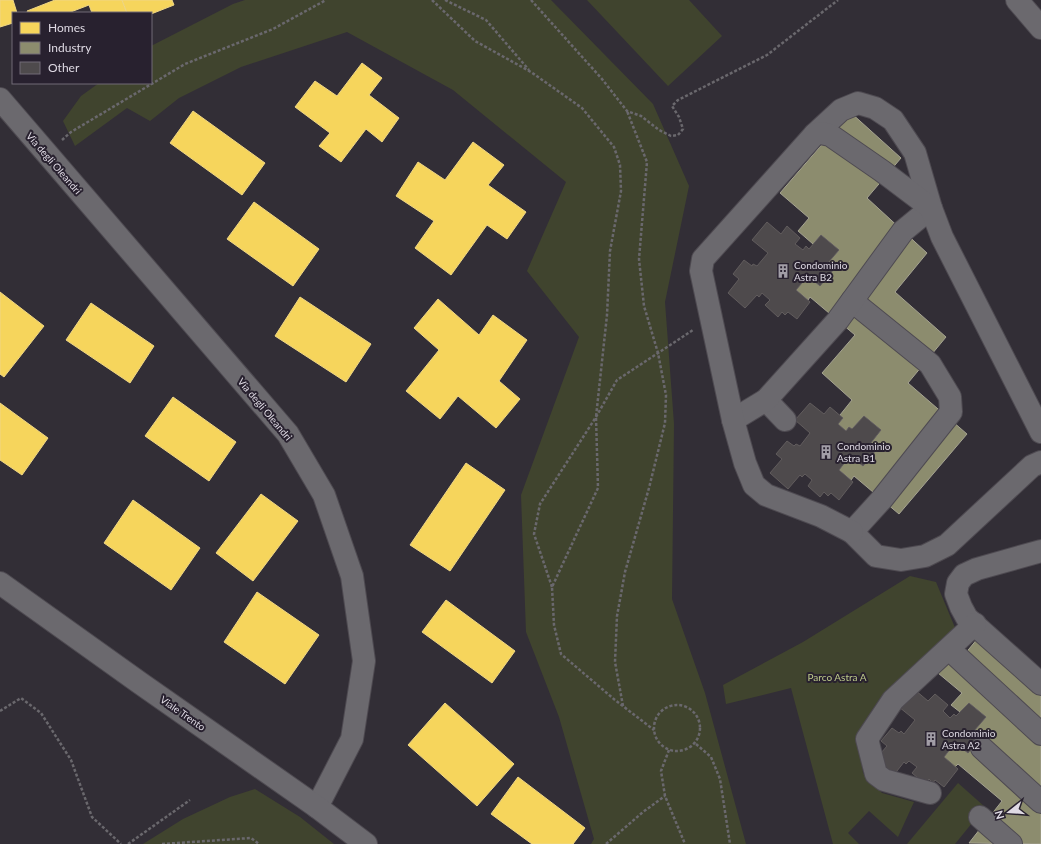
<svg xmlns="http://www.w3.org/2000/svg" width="1041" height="844" font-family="Lato,sans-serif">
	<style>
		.green { fill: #40442e }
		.homes { fill: #f6d55c; stroke: #efd685 }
		.industry { fill: #8c8c6e; stroke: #a5a391 }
		.building { fill: #4e4a4c; stroke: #615c5d }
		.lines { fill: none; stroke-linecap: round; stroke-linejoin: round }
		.minor-casing { stroke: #4e4a51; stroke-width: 24 }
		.tertiary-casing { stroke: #4e4a51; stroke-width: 24 }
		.path { stroke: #6a686d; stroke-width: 2.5; stroke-dasharray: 3 2; stroke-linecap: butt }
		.minor { stroke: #6b696e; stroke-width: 22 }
		.tertiary { stroke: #6b696e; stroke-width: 22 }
		.labels { text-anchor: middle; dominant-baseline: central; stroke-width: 4; stroke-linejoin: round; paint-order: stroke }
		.street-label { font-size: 10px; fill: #dfdae4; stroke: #28212f }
		.poi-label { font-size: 10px; fill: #dfdae4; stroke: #28212f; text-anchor: start }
		.park-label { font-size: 10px; fill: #becb8a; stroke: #28212f }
	</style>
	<rect width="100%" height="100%" fill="#322e36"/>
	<!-- green -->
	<g class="green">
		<polygon points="245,0 551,0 653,104 689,186 665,302 674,424 672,599 705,693 746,844 591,844 594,839 559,717 526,632 521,495 579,337 527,271 566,182 453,90 347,32 241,67 179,98 150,121 127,108 75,146 63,121 81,96 99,83 151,83 151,46 233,4"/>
		<polygon points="587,0 689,0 722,36 668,86"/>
		<polygon points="910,576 936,582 956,630 880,698 859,730 863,773 882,793 914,802 898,837 869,811 848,833 859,844 833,844 791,688 726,704 723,685 803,642"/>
		<polygon points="958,783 985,807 955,844 907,844"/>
		<polygon points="255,789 300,817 334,844 143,844 183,819 230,797"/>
	</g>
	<!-- homes -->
	<g class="homes">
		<polygon points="0,0 13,0 17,13 13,13 13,23 0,27"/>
		<polygon points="55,0 122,0 127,13 92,13 89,5 68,13 28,13 27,11"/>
		<polygon points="122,0 172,0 174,5 151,14 127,13"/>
		<polygon points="362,63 382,78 369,95 399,118 382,142 366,129 341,162 319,146 330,133 295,107 315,81 337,96"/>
		<polygon points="193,111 265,163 242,195 170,143"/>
		<polygon points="473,142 504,165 488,185 526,212 507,239 487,225 451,275 415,248 434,221 396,196 418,162 445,180"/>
		<polygon points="254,202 319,249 293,286 227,239"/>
		<polygon points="0,292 44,326 4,377 0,374"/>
		<polygon points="300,297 371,344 346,382 275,336"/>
		<polygon points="438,299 479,335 493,315 527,340 499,381 520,399 496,428 458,396 440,419 406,391 439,350 414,328"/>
		<polygon points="91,303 154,346 130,383 66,340"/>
		<polygon points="173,397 236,442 209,481 145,436"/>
		<polygon points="0,403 48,438 22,475 0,460"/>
		<polygon points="466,463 505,490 450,571 410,545"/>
		<polygon points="261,494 298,521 253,581 216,553"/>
		<polygon points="133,500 200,548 171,590 104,543"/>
		<polygon points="257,592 319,635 285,684 224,642"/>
		<polygon points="446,600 515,651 492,683 422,632"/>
		<polygon points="445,703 514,764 477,806 408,745"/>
		<polygon points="518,777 585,828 573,844 532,844 491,814"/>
	</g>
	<!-- industry -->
	<g class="industry">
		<polygon points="850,112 901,158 867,198 927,253 895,292 946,337 908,383 967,434 899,514 854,476 851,480 839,470 850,456 863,466 876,450 870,444 881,430 864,416 852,429 849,427 846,431 838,424 843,418 840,415 852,400 822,373 855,335 810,297 808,300 796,290 808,276 820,286 834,269 827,264 839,250 821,235 813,244 798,231 809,218 780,193"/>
		<polygon points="978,638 1041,693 1041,844 969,843 1002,801 958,764 955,767 944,757 955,743 968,753 981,737 974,731 986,717 969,703 960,712 951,705 962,693 938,673 948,660 955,666"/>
	</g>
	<!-- building -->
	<g class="building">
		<polygon points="767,222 781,234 787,226 800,238 795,244 803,250 806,246 809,249 821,235 839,250 827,264 834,269 820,286 808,276 796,290 810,302 797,319 788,312 785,315 782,312 778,317 765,305 770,300 762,293 759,297 757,295 745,308 728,293 739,279 733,274 744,260 752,266 753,264 757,266 768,253 752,240"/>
		<polygon points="810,403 824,414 830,407 843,418 838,424 846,431 849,427 852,429 864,416 881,430 870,444 876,450 863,466 850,456 839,470 853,482 839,500 831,493 828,496 824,492 820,497 808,486 812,480 805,474 802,477 800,475 788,489 770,473 782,459 776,454 787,441 794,446 796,444 800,446 810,433 795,420"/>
		<polygon points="915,690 928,701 935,694 948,705 943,711 950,718 954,714 956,716 969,703 986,717 974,731 981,737 968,753 955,743 944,757 958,769 944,787 935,780 933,783 929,779 925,784 912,773 917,767 909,761 906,764 904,762 893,776 875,760 887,746 881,741 892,728 899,733 901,731 904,734 915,720 899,707"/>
	</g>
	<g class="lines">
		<defs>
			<g id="minor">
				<polyline points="1017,0 1041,28"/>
				<polyline points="0,99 288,434 324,495 352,576 364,661 352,739 317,807"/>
				<polyline points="852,301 930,364 950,397 951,412 882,499 852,532 876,556 901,560 925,556 947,545 1032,466 1041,462"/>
				<polyline points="766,400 785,420"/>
				<polyline points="733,420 766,400 838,320 903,231 931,208 915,153 893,120 875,108 858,103 841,110 815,134"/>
				<polyline points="852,532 821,516 766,495 754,485 745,463 733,420 701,271 703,259 815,134 821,133 830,135 882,171 931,208 942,237 1041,432"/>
				<polyline points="1041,551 977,569 964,575 958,583 956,594 961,607 967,618 1041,684"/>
				<polyline points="949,649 1041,734"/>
				<polyline points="982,748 1041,802"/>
				<polyline points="930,793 884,780 876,774 867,739 893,700 975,624"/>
				<polyline points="980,817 1011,844"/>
			</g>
			<polyline id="tertiary" points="0,583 140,683 317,807 366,844"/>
		</defs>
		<!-- minor casing -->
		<use href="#minor" class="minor-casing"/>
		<!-- tertiary casing -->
		<use href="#tertiary" class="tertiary-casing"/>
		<!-- path -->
		<g class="path">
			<polyline points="432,0 475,41 531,72 582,108 614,147 620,165 621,191 610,251 607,315 596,417 598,488 552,587 554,625 561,654 615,700 654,730"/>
			<polyline points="445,0 486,20 529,70"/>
			<polyline points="531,0 602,79 627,111 641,116 659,130 671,136 678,135 683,129 679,117 672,106 678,100 767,55 838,0"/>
			<polyline points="62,140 71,132 185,64 273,29 326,0"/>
			<polyline points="552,587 534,534 540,504 596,417 617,380 693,330"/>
			<circle cx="677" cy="728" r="23"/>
			<polyline points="623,706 615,662 617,616 625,572 649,488 665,423 666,395 658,353 644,306 639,259 647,162 627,111"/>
			<polyline points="0,711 21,698 41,713 71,760 92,817 121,844"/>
			<polyline points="696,744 711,757 720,779 730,844"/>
			<polyline points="669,750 661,771 665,796 685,844"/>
			<polyline points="128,844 190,800"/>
			<polyline points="162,844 251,838 259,844"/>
			<polyline points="606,844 643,812 665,796"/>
		</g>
		<!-- minor -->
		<use href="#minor" class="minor"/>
		<!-- tertiary -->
		<use href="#tertiary" class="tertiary"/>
	</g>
	<!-- icons -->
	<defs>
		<symbol id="building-bare" viewBox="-9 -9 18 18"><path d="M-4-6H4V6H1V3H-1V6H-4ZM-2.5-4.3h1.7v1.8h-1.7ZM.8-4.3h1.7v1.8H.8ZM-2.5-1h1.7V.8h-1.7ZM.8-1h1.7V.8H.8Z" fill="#a29ea7" stroke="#28212f" stroke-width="2.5" paint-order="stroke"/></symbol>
	</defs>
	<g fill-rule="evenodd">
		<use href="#building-bare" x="773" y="261" width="20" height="20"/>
		<use href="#building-bare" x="816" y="442" width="20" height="20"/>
		<use href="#building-bare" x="921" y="729" width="20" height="20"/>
	</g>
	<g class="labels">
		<!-- street labels -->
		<g class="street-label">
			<text transform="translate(54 163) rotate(49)">Via degli Oleandri</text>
			<text transform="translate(265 409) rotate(50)">Via degli Oleandri</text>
			<text transform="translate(183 713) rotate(35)">Viale Trento</text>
		</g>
		<!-- poi labels -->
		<g class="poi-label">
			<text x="794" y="265">Condominio<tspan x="794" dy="12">Astra B2</tspan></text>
			<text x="837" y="446">Condominio<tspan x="837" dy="12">Astra B1</tspan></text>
			<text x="942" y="733">Condominio<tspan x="942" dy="12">Astra A2</tspan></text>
		</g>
		<!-- park labels -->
		<g class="park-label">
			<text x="837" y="677">Parco Astra A</text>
		</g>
	</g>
	<!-- legend -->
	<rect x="12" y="12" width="140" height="72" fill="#28212f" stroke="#716b77"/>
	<rect x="20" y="22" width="20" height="12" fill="#f6d55c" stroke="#716b77"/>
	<text x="48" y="32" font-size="12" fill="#dfdae4">Homes</text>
	<rect x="20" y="42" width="20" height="12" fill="#8c8c6e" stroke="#716b77"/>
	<text x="48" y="52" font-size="12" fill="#dfdae4">Industry</text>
	<rect x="20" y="62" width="20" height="12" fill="#4e4a4c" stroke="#716b77"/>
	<text x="48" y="72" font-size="12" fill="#dfdae4">Other</text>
	<!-- north arrow -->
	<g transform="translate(1009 812) rotate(253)" stroke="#28212f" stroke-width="3" paint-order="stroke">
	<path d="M0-3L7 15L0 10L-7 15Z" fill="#dfdae4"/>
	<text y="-6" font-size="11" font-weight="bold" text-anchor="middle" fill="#dfdae4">N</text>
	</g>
</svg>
